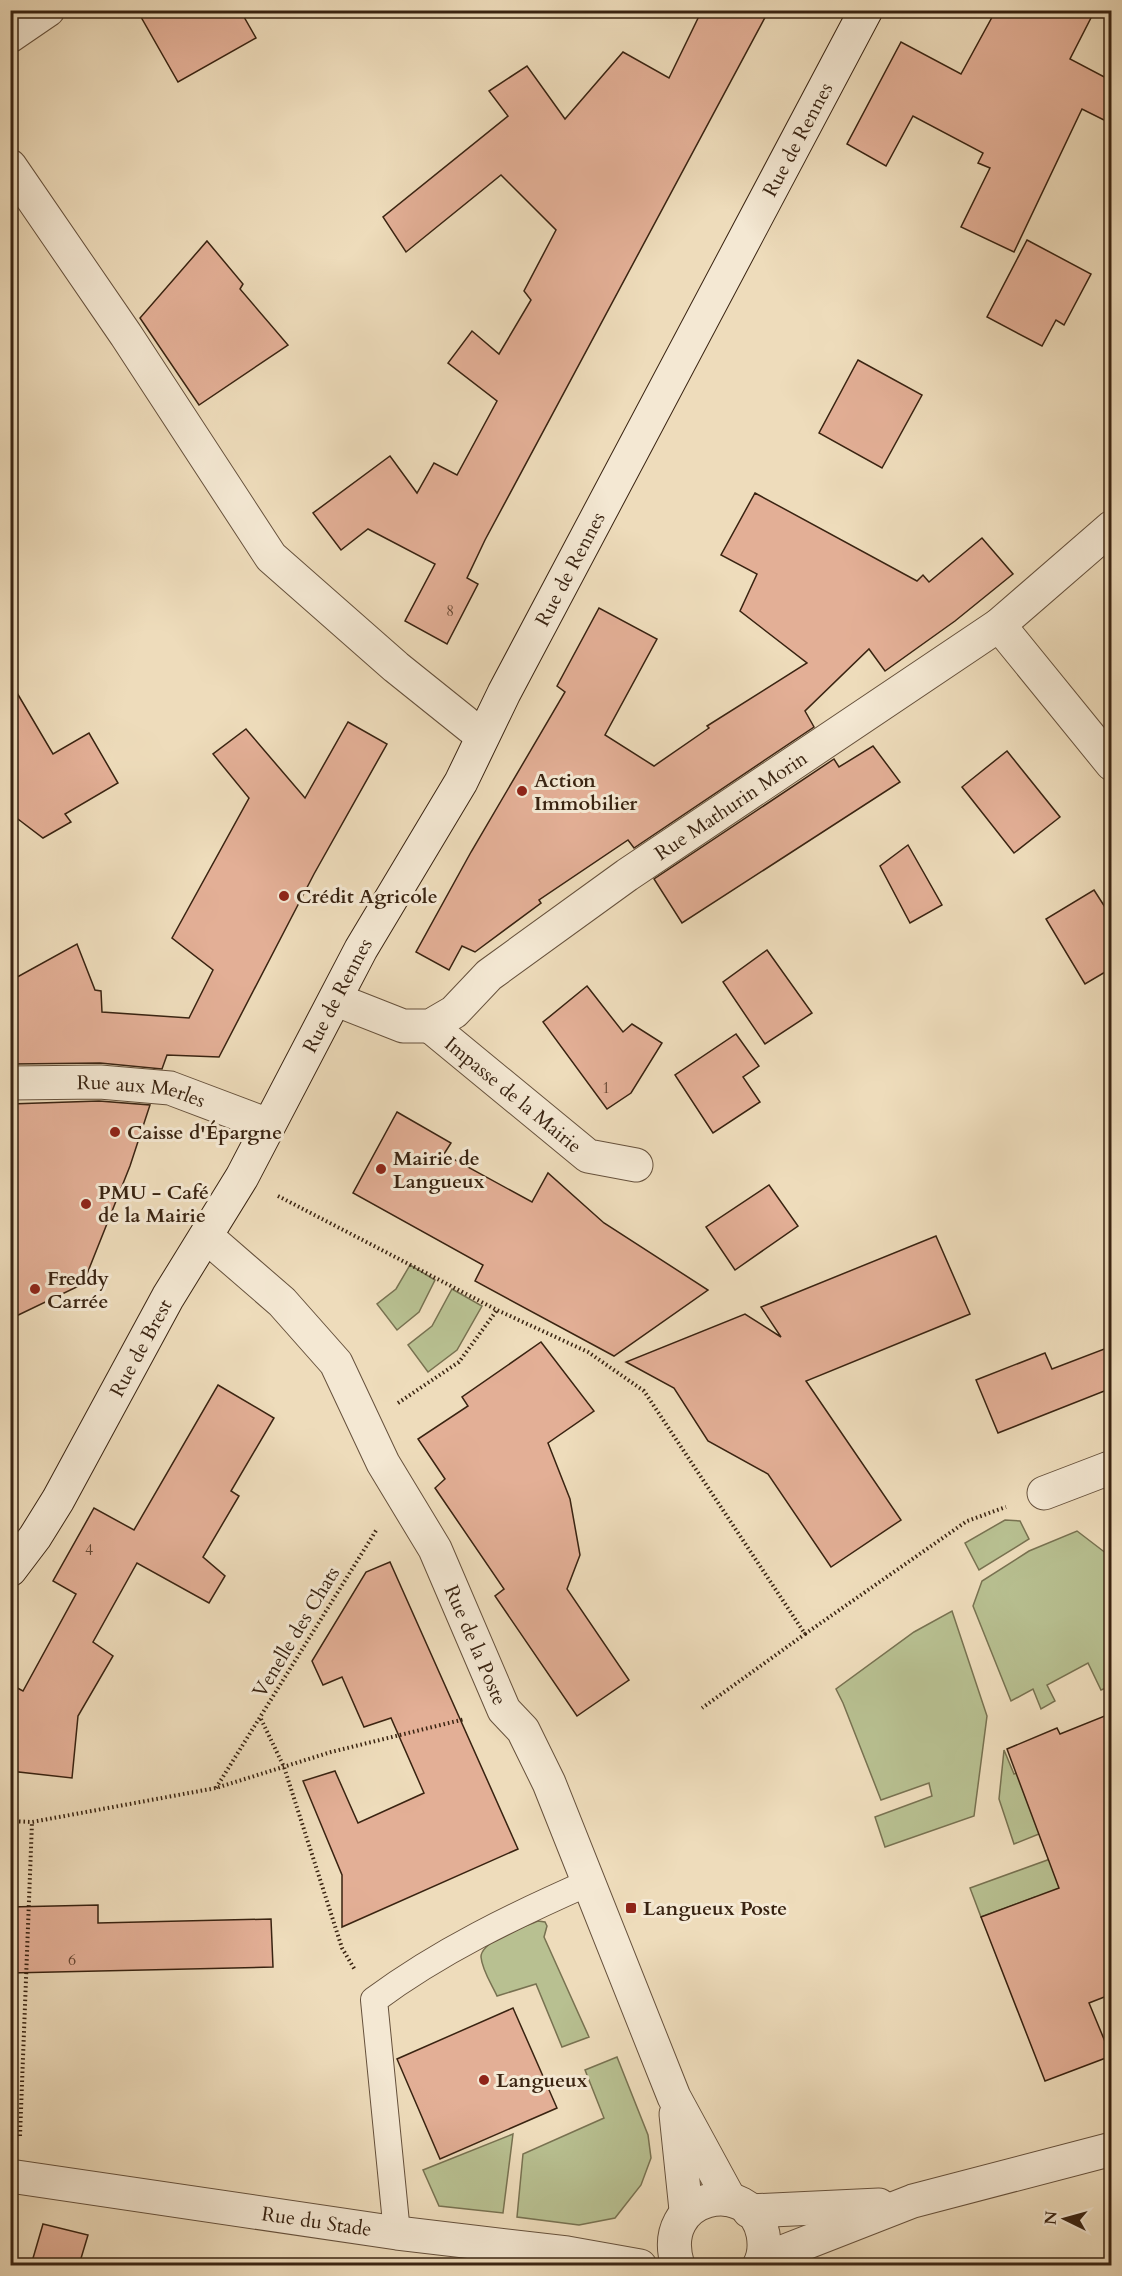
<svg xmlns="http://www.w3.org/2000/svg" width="1122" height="2276" font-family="Cardo,serif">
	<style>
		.green { fill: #b8c091; stroke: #787251; stroke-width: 1.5 }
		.building { fill: #e3af96; stroke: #392311; stroke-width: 1.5 }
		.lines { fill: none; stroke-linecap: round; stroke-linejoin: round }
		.service-casing { stroke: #66513c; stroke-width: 28 }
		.minor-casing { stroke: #66513c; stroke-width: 35 }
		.secondary-casing { stroke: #392311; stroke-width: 35 }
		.path { stroke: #392311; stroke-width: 4; stroke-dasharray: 1.5 3; stroke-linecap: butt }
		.service { stroke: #f4e8d3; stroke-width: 26 }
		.minor { stroke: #f4e8d3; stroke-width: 33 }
		.secondary { stroke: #f4e8d3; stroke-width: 33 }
		.poi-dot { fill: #8f2418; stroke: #f4e8d3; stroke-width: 2 }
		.labels { text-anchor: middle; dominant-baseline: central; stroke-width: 6; stroke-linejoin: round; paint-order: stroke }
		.number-label { font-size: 16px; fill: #644632 }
		.street-label { font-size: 20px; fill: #392311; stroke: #f4e8d3 }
		.poi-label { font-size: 20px; font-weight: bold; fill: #392311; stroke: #f4e8d3; text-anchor: start }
	</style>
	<rect width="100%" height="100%" fill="#eedcbb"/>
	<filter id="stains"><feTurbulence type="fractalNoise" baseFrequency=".00333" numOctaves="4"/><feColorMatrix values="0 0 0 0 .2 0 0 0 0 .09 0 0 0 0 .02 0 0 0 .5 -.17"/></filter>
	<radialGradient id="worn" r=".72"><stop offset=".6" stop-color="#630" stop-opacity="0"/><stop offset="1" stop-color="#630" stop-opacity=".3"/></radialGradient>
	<!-- green -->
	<g class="green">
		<polygon points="410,1265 435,1280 419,1312 397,1330 377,1304 396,1289"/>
		<polygon points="452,1289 482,1306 457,1350 428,1372 408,1345 432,1326"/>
		<polygon points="1005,1520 1020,1521 1029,1539 979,1570 965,1543"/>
		<polygon points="1077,1531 1111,1557 1111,1686 1101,1690 1088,1663 1047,1685 1055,1701 1041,1709 1033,1689 1011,1701 973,1606 982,1581 1029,1551"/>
		<polygon points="952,1611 987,1716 974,1816 885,1847 875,1817 932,1796 929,1783 881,1800 843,1703 836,1689 914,1632"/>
		<polygon points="1004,1750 1014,1774 1030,1768 1039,1834 1014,1844 999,1799"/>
		<polygon points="1064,1854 1085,1906 1035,1897 981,1917 970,1888"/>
		<path d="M538 1921 545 1922 547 1926 544 1937 589 2037 562 2047 536 1984 497 1996C492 1985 482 1970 481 1957 481 1941 524 1927 538 1921Z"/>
		<polygon points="617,2057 648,2135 651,2158 641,2185 615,2218 579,2225 517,2217 523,2154 604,2118 585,2070"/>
		<polygon points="513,2134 503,2213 439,2206 423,2170"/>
	</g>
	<!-- building -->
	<g class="building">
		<polygon points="137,10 240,10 256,38 178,82"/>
		<polygon points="702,10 769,10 485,540 467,578 478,584 447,644 405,621 435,564 368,529 341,550 313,513 390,456 417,493 434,463 457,475 497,401 448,363 472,331 499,354 531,300 524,291 556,230 501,175 406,252 383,217 508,116 489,91 527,66 565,119 623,52 669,78"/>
		<polygon points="996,10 1095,10 1070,59 1112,81 1112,124 1082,109 1014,252 961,227 990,168 978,163 983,153 913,116 886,166 847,144 901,42 961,74"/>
		<polygon points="1027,240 1091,274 1064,325 1056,320 1042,346 987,317"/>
		<polygon points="207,241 243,284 240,289 288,345 199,405 140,318"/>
		<polygon points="858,360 922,395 882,468 819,433"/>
		<polygon points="755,493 917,581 923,575 929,582 982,538 1013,574 955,621 885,671 869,649 805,711 814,727 634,848 628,840 539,900 541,903 475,952 462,946 449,970 416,952 471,852 565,692 557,686 599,608 657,639 605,735 654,766 709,728 707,726 807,663 740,611 757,574 721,555"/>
		<polygon points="10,681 53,754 89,733 118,783 65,814 71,822 43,838 10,813"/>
		<polygon points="348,722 387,744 314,874 219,1057 167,1055 162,1069 100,1063 13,1064 10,1049 10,981 77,944 95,990 101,991 102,1012 189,1018 213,970 172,938 249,798 213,754 246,729 305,798"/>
		<polygon points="873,746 900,782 682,923 654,879 834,759 839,767"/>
		<polygon points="1007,751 1060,817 1014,853 962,787"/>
		<polygon points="908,845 942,905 910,923 880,866"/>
		<polygon points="1094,890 1112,918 1112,968 1085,984 1046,919"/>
		<polygon points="767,950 812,1013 765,1044 723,982"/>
		<polygon points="587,986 623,1032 632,1024 662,1043 631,1093 607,1109 543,1022"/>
		<polygon points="736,1034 759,1066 743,1077 760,1102 713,1133 675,1075"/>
		<polygon points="99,1101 150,1105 130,1166 83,1284 10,1319 10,1104"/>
		<polygon points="397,1112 451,1143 444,1154 532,1202 548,1173 604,1223 708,1290 614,1356 475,1281 483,1265 353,1193"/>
		<polygon points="769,1185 798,1226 735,1270 706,1227"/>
		<polygon points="936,1236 970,1314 806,1381 901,1520 831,1567 768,1474 708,1441 674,1388 626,1362 745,1314 781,1337 761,1307"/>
		<polygon points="541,1342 594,1411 548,1443 570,1499 580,1555 567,1589 629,1680 577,1716 495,1596 504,1589 435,1488 445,1479 418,1439 468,1406 462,1397"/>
		<polygon points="1112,1346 1112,1388 998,1433 976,1380 1045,1353 1052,1369"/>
		<polygon points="218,1385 274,1418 231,1491 239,1496 203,1557 225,1576 209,1603 137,1563 93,1642 113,1656 78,1716 72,1778 10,1771 10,1684 23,1691 76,1594 53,1581 94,1508 134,1530"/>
		<polygon points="390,1562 518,1849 342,1927 342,1875 303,1781 335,1771 358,1823 424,1793 391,1718 364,1727 342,1677 323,1685 312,1661 366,1572"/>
		<polygon points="1112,1713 1112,1994 1089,2003 1111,2056 1045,2081 981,1917 1059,1888 1007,1749 1057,1728 1060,1734"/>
		<polygon points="98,1905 98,1923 271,1919 273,1967 10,1973 10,1907"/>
		<polygon points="513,2008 557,2108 440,2159 397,2059"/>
		<polygon points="43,2224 88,2235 79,2265 31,2265"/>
	</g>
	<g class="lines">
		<defs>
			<path id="service" d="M397 2233 374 2000C440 1951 515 1915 590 1882"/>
			<g id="minor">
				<polyline points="10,36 48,10"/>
				<polyline points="10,166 126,335 271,557 396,667 482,736"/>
				<polyline points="999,625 1112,764"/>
				<path id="s1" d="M337 1000 403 1026H430L454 1012 489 975 627 875 999 625 1112 527"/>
				<path id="s2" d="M430 1026 588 1156 636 1165"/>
				<path id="s3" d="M10 1083 100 1082 170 1088 268 1125"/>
				<path id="s4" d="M207 1237 282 1302 336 1363 383 1463 435 1549 504 1710 523 1730 549 1783 674 2097 730 2200"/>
				<polyline points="1044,1493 1112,1467"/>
				<polyline points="676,2114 686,2210"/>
				<path id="s5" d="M10 2176 397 2233 567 2253 640 2266"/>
				<polyline points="749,2211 879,2205"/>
				<polyline points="762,2260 913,2201 1112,2149"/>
				<path d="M678 2266C655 2194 751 2175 763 2234 765 2245 765 2255 759 2266"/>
			</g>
			<g id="secondary">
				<path id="s6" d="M10 1570 35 1537 58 1500 168 1297 242 1177 361 949 461 782 504 693 866 10"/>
			</g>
		</defs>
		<!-- service casing -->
		<use href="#service" class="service-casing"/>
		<!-- minor casing -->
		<use href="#minor" class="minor-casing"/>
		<!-- secondary casing -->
		<use href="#secondary" class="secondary-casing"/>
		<!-- path -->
		<g class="path">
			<polyline points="278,1196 497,1310 588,1352 644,1391 805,1634 702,1708"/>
			<polyline points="398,1403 459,1362 497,1310"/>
			<polyline points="805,1634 967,1521 1006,1507"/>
			<polyline points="261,1719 284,1767 342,1948 355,1970"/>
			<polyline points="216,1788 377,1529"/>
			<polyline points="10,1821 32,1822 216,1788 331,1752 465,1719"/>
			<polyline points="20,2136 32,1822"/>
		</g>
		<!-- service -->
		<use href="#service" class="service"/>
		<!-- minor -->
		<use href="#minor" class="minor"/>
		<!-- secondary -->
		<use href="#secondary" class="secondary"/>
	</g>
	<!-- markers -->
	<g class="poi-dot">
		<circle cx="522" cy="791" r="6"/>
		<circle cx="284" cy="896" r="6"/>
		<circle cx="115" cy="1132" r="6"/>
		<circle cx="381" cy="1169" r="6"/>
		<circle cx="86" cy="1204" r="6"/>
		<circle cx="35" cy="1289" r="6"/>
		<rect x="625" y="1902" width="12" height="12" rx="3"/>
		<circle cx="484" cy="2080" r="6"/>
	</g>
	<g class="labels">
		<!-- number labels -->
		<g class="number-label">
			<text x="450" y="611">8</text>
			<text x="606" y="1088">1</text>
			<text x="89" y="1550">4</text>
			<text x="72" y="1960">6</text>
		</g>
		<!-- street labels -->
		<g class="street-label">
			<text stroke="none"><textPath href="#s6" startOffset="1634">Rue de Rennes</textPath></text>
			<text stroke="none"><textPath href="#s6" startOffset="1148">Rue de Rennes</textPath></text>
			<text stroke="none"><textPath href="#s1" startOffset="472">Rue Mathurin Morin</textPath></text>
			<text stroke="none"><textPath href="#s6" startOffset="662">Rue de Rennes</textPath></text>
			<text stroke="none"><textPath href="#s3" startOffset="132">Rue aux Merles</textPath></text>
			<text stroke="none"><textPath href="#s2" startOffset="108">Impasse de la Mairie</textPath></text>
			<text stroke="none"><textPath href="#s6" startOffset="258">Rue de Brest</textPath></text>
			<text transform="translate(296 1632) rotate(-59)">Venelle des Chats</text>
			<text stroke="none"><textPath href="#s4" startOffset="496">Rue de la Poste</textPath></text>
			<text stroke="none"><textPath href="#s5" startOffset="310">Rue du Stade</textPath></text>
		</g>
		<!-- poi labels -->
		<g class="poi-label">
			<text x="534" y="780">Action<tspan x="534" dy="23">Immobilier</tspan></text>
			<text x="296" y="896">Crédit Agricole</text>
			<text x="127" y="1132">Caisse d'Épargne</text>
			<text x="393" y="1158">Mairie de<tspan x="393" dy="23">Langueux</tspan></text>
			<text x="98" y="1192">PMU - Café<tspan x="98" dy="23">de la Mairie</tspan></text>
			<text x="47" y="1278">Freddy<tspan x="47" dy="23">Carrée</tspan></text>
			<text x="643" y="1908">Langueux Poste</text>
			<text x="496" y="2080">Langueux</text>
		</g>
	</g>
	<!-- margin -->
	<rect width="1122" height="2276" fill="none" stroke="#eedcbb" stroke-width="36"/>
	<rect x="12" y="12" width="1098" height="2252" fill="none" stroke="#392311" stroke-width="3"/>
	<rect x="18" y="18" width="1086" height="2240" fill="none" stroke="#392311" stroke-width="1.5"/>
	<!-- north arrow -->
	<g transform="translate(1065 2219) rotate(275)" stroke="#f4e8d3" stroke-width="4.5" paint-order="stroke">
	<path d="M0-4.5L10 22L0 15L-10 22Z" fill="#392311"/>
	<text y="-9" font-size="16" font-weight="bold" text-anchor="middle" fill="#392311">N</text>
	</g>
	<rect width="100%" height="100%" filter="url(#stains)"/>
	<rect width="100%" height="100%" fill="url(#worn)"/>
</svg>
